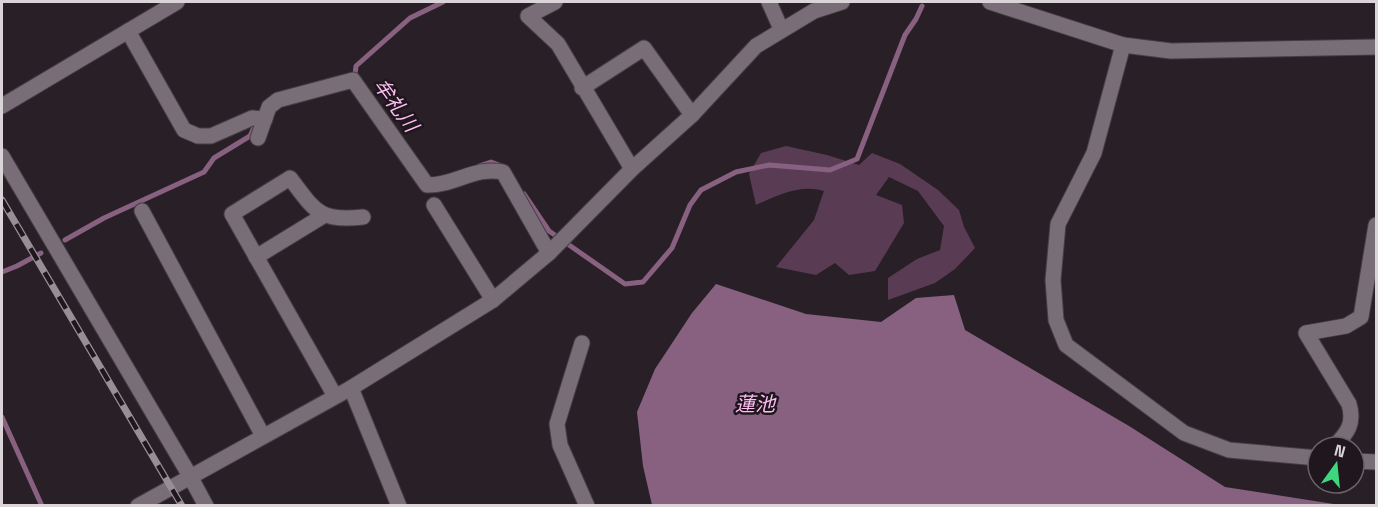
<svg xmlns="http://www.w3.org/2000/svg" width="1378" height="507" font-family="'Space Grotesk','Noto Sans JP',sans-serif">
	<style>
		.green { fill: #5a3b54 }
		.water { fill: #886181 }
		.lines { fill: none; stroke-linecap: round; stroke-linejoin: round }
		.stream { stroke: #886181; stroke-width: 5 }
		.minor-casing { stroke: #463e44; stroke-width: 17 }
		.minor { stroke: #796e77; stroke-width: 15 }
		.rail-casing { stroke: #978f95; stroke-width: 7 }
		.rail { stroke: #1f161e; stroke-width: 4.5; stroke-dasharray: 14; stroke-linecap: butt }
		.labels { text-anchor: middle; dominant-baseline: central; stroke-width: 5; stroke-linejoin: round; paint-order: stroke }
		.water-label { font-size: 20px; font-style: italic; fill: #febef2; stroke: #1f161e }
	</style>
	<rect width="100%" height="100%" fill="#292027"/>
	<!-- green -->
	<path class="green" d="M786 146 827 155 859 165 872 153 900 164 938 190 959 210 964 227 975 248 955 269 935 283 888 300V278L917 259 940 250 944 226 918 191 889 177 876 195 902 205 904 223 875 271 849 275 835 263 816 275 776 267 814 220 824 191C800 184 778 195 756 205L749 174 761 153Z"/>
	<!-- water -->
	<polygon class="water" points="716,284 806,314 881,322 916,298 954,295 965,330 1129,426 1225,487 1340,505 652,505 643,466 637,412 655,369 692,313"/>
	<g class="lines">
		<!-- stream -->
		<g class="stream">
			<polyline points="355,75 356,66 410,18 443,2"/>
			<polyline points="479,166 491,162 502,166"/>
			<polyline points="524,194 549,231 625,284 643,282 672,248 690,205 701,190 736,172 769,165 830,170 857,159 905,35 916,19 922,6"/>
			<polyline points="65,240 104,218 204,172 214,158 250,136 255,125"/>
			<polyline points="2,272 17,266 41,253"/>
			<polyline points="2,417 42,506"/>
		</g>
		<defs>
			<g id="minor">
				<polyline points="555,2 528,16 558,44 632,169"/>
				<polyline points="769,2 781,29"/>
				<polyline points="990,2 1123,45 1171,51 1376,47"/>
				<polyline points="128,31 184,130 198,136 211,136 252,118 265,119"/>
				<polyline points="1123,45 1094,153 1058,224 1053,280 1056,320 1066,345 1184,433 1229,450 1318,458"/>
				<polyline points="582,88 644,48 692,115"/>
				<polyline points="2,106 177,2"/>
				<path d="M258 138 269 107 278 100 353 80 427 185C454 186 475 166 503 172L549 253"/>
				<polyline points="2,156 190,476 206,506"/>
				<polyline points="434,205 493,300"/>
				<polyline points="142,211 263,436"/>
				<polyline points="256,257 323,216"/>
				<polyline points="582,343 557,424 560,445 587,506"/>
				<polyline points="351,388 399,506"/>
				<path d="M335 396 232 214 290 178C315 211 319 222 363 217"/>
				<path d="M1334 447C1347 433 1355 424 1349 404L1306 333 1346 326 1361 317 1376 225"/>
				<polyline points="1354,461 1376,462"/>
				<polyline points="138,506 351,388 493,300 549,253 632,169 692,115 756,46 814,11 842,2"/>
			</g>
		</defs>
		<!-- minor casing -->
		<use href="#minor" class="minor-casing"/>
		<!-- minor -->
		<use href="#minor" class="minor"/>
		<defs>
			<polyline id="rail" points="2,200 182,506"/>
		</defs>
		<!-- rail casing -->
		<use href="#rail" class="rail-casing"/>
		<!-- rail -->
		<use href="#rail" class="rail"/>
	</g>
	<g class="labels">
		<!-- water labels -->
		<g class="water-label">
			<text transform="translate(396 105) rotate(54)">牟礼川</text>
			<text x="755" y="404">蓮池</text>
		</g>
	</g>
	<!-- border -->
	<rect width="1378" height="507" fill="none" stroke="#dad3d8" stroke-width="6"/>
	<!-- north arrow -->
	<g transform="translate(1336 465) rotate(15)"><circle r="28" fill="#1f161e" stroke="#6a6268" stroke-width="1.5"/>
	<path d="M0-4.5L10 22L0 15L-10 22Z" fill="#3ed77d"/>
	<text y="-9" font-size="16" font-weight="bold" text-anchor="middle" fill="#dad3d8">N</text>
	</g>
</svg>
